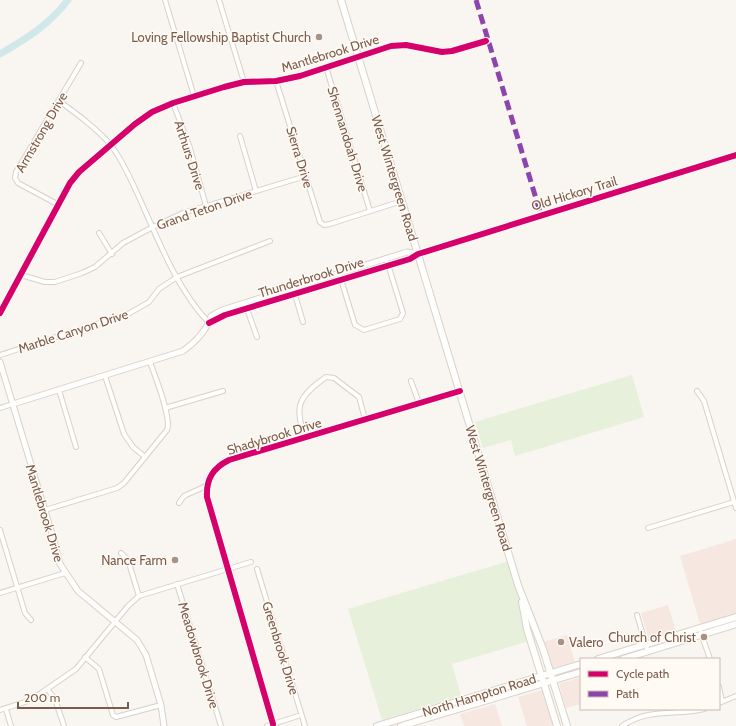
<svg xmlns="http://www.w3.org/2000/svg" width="736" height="726" font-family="Cabin,sans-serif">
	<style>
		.commercial { fill: #f6e8e1 }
		.green { fill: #e7f0db }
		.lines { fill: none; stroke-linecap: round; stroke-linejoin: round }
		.river { stroke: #d0e8ea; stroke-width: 7 }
		.minor-casing { stroke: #d7d1cb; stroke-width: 6 }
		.tertiary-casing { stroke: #d7d1cb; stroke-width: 7 }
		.secondary-casing { stroke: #d9d2cb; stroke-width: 8 }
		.minor { stroke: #fefefd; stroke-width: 4 }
		.tertiary { stroke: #fefefd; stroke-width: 5 }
		.secondary { stroke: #fefefd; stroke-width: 6 }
		.quiet { stroke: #8e44ad; stroke-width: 5; stroke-dasharray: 10 5; stroke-linecap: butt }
		.cycleway-casing { stroke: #fffaf3; stroke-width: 8 }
		.cycleway { stroke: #d6006c; stroke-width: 6 }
		.poi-dot { fill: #a69286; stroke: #fffaf3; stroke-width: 1.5 }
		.labels { text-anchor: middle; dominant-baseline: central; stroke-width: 3; stroke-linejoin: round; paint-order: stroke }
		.poi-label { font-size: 13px; fill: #7a5c4d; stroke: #fffaf3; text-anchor: end }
		.street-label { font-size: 13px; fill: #7a5c4d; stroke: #fffaf3 }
	</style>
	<rect width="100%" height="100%" fill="#f9f5f0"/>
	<!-- commercial -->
	<g class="commercial">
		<polygon points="736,539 736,613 700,624 680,556"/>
		<polygon points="668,605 676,631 649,640 641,613"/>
		<polygon points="567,635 575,662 551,669 543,642"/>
		<polygon points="581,677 581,704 566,708 559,684"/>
		<polygon points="542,690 553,726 527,726 518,697"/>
		<polygon points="495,704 502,726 464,726 460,714"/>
	</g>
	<!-- green -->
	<g class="green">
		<polygon points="632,375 644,417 515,456 511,440 483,448 475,422"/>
		<polygon points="509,561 523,608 520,609 529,641 452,664 461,696 382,720 348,609"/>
	</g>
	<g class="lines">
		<!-- river -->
		<path class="river" d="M0 54C26 39 50 24 68 0"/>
		<defs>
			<g id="minor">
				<polyline points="165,0 194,96"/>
				<polyline points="219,0 244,82"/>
				<polyline points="326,67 370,211"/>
				<polyline points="276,81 320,222 324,225 330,224 402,201"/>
				<path d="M59 101C77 114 95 127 110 144 122 159 130 178 138 195 158 239 176 288 209 323"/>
				<polyline points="173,103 190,148 206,206"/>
				<polyline points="240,136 256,191"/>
				<polyline points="57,204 18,183 15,178 16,172 81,63"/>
				<polyline points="99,233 112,254"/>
				<polyline points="339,273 355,325 364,330 400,319 403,313 386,258"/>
				<polyline points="21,275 45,282 55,282 82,273 95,267 123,243 153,227 183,213 306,176"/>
				<polyline points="293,288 303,322"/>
				<polyline points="247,302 247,309 257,337"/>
				<polyline points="0,355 128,314 149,302 159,289 177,277 270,241"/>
				<polyline points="105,376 124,434 133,447 145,457"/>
				<polyline points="411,381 419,403"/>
				<polyline points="59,390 76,447"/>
				<polyline points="697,391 704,401 736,508"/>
				<polyline points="0,408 13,404"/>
				<polyline points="165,408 223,391"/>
				<path d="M305 437C294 406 298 397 326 377L334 378 359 397 365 419"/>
				<polyline points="179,503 184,496 206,486"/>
				<path d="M45 510 117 488 124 483 167 430C172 418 155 376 150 362"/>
				<polyline points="648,528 734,502"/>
				<polyline points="0,530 25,613 31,620"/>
				<polyline points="121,553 128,560 139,596"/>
				<polyline points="257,569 305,726"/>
				<polyline points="177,584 221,726"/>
				<polyline points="0,593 65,573"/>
				<polyline points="637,615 648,652"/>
				<polyline points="701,633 710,659"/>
				<polyline points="85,657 99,669 113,715 116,717 161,705"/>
				<polyline points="719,687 722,701"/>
				<polyline points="48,690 55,699 64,726"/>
				<polyline points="719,703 736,696"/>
				<polyline points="6,709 11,726"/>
				<polyline points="0,710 31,700 76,669 128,606 139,596 251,562"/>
				<path d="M273 724 207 497C206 479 213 468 229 460L460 391"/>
				<polyline points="267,726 298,716"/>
				<path d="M622 726C651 707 674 716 704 709"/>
			</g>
			<g id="tertiary">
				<polyline points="0,313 70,183 79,172 135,124 152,112 173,103 224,87 244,82 276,81 300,76 391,46 406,45 442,52 452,51 486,41"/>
				<polyline points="209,323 225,315 410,259 418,254 736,155"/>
				<polyline points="0,362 52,534 60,564 78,591 137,640 146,655 161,705 164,726"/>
				<path d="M13 404 183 351C194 343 207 330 211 316L222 310 407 252 418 254"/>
			</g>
			<g id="secondary">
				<polyline points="341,0 518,585 543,649 567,726"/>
				<polyline points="522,602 527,629 557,726"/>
				<polyline points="598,659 736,617"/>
				<polyline points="623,659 736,624"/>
				<polyline points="377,726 581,664"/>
				<polyline points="401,726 581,672"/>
			</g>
		</defs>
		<!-- minor casing -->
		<use href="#minor" class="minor-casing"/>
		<!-- tertiary casing -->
		<use href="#tertiary" class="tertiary-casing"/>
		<!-- secondary casing -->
		<use href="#secondary" class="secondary-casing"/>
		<!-- minor -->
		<use href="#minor" class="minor"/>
		<!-- tertiary -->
		<use href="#tertiary" class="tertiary"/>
		<!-- secondary -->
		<use href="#secondary" class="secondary"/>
		<!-- quiet -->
		<polyline class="quiet" points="476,0 541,215"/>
		<defs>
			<g id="cycleway">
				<polyline points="0,313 70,183 79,172 135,124 152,112 173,103 224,87 244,82 276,81 300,76 391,46 406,45 442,52 452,51 486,41"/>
				<polyline points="209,323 225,315 410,259 418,254 736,155"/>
				<path d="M273 724 207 497C206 479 213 468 229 460L460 391"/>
			</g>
		</defs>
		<!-- cycleway casing -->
		<use href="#cycleway" class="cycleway-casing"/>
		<!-- cycleway -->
		<use href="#cycleway" class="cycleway"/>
	</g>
	<!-- markers -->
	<g class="poi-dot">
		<circle cx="319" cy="37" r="4"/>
		<circle cx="175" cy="560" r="4"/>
		<circle cx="704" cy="637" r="4"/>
		<circle cx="561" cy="642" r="4"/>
	</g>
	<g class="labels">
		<!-- poi labels -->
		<g class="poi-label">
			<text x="311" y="37">Loving Fellowship Baptist Church</text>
			<text x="167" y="560">Nance Farm</text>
			<text x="696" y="637">Church of Christ</text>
			<text x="569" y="642" text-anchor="start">Valero</text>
		</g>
		<!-- street labels -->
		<g class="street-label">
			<text transform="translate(330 53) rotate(-17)">Mantlebrook Drive</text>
			<text transform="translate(41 132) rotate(-60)">Armstrong Drive</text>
			<text transform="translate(348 139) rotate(73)">Shennandoah Drive</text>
			<text transform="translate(190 155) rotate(72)">Arthurs Drive</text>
			<text transform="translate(300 157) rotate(73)">Sierra Drive</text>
			<text transform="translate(395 178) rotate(73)">West Wintergreen Road</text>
			<text transform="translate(574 193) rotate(-17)">Old Hickory Trail</text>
			<text transform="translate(204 209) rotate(-19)">Grand Teton Drive</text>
			<text transform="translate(311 277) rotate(-17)">Thunderbrook Drive</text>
			<text transform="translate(73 331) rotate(-18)">Marble Canyon Drive</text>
			<text transform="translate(274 436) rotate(-17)">Shadybrook Drive</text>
			<text transform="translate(489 488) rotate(73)">West Wintergreen Road</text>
			<text transform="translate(45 513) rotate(73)">Mantlebrook Drive</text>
			<text transform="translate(281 648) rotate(73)">Greenbrook Drive</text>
			<text transform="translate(199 655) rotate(73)">Meadowbrook Drive</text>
			<text transform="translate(479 695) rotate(-17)">North Hampton Road</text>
		</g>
	</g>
	<!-- legend -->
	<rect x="580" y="658" width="140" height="52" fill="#fffaf3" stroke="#cabbb1"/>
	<rect x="588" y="671" width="20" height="6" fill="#d6006c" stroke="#cabbb1"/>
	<text x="616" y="678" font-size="12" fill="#7a5c4d">Cycle path</text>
	<rect x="588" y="691" width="20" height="6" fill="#8e44ad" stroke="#cabbb1"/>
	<text x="616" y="698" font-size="12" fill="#7a5c4d">Path</text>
	<!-- scale -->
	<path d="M18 702v6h110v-6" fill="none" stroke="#7a5c4d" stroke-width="2"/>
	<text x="24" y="702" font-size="12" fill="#7a5c4d" stroke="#fffaf3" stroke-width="3" paint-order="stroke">200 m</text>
</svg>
